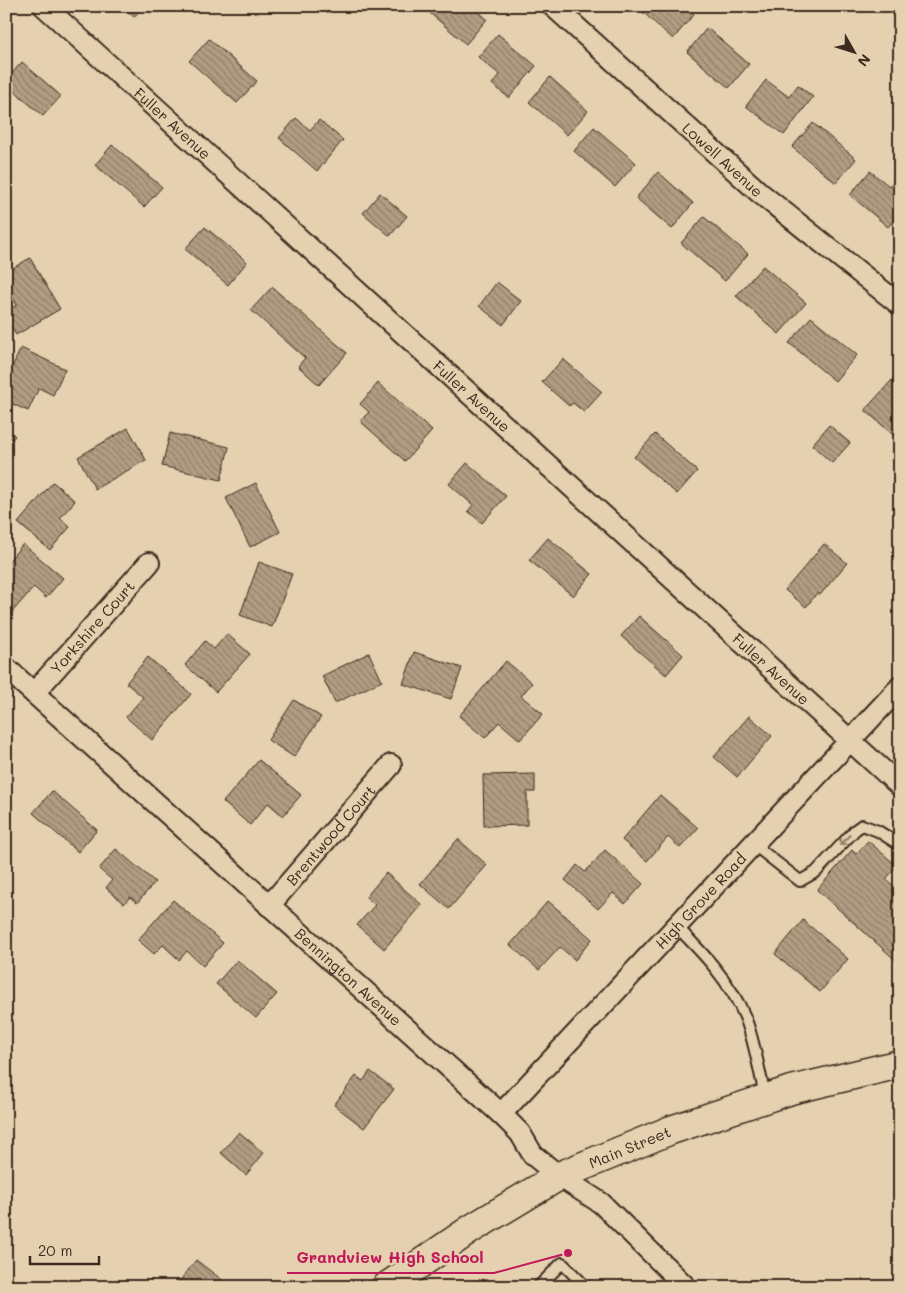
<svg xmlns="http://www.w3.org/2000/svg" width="906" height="1293" font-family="Mali,sans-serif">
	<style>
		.building { fill: url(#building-back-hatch); stroke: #3b2a1e }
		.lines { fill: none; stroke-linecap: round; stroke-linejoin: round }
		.service-casing { stroke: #3b2a1e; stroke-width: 14 }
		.minor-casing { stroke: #3b2a1e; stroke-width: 24 }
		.secondary-casing { stroke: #3b2a1e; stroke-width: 31 }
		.service { stroke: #e5d0af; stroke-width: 10 }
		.minor { stroke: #e5d0af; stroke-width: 20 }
		.secondary { stroke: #e5d0af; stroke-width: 28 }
		.oneway { stroke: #907d66 }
		.labels { text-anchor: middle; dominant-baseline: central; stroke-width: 5; stroke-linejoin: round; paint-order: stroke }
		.street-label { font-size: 15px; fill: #3b2a1e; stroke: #e5d0af }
		.leader { fill: none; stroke: #c2185b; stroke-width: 2 }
		.callout-dot { fill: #c2185b; stroke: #e5d0af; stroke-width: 2 }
		.callout-label { font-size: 16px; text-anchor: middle; font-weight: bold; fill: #c2185b; stroke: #e5d0af; stroke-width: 5; stroke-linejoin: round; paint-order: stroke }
	</style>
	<defs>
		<pattern id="building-back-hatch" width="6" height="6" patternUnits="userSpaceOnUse" patternTransform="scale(1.25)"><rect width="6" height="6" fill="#b19d82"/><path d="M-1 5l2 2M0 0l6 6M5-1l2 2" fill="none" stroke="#91806a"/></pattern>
	</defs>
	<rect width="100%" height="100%" fill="#e5d0af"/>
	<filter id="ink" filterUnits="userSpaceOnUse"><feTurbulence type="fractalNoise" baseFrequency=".02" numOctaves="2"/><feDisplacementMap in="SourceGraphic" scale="10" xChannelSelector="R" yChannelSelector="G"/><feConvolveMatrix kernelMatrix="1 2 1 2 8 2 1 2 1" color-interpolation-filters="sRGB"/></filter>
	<g filter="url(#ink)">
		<!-- building -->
		<g class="building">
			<polygon points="121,6 143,6 134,17"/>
			<polygon points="426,6 472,6 487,19 466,44 424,8"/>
			<polygon points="636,6 685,6 694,14 673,39"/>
			<polygon points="707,28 749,64 729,88 687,52"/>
			<polygon points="498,34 536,66 509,98 492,84 500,75 478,57"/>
			<polygon points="209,39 257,81 237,103 189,61"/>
			<polygon points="22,62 61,96 43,116 6,84 6,80"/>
			<polygon points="550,77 588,111 567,135 529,102"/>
			<polygon points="766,80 789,97 798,85 813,97 784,135 746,106"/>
			<polygon points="296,118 310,130 319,120 343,140 317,171 279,138"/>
			<polygon points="813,123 856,159 836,183 792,147"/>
			<polygon points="594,127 636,163 615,187 574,151"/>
			<polygon points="112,145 162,187 144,207 95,165"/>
			<polygon points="870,171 889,186 900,174 900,214 888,227 850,195"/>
			<polygon points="658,172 693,203 672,229 636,198"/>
			<polygon points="380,193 407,216 390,236 363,213"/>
			<polygon points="704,217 748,254 725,281 681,243"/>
			<polygon points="205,227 247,262 228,285 185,249"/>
			<polygon points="30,258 60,309 16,335 6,318 6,311 17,305 6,286 6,272"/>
			<polygon points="763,266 806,303 779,334 736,296"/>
			<polygon points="497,282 521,301 503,325 479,306"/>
			<polygon points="272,287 347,353 319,385 298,366 305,358 251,310"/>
			<polygon points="811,317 857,355 835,381 789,343"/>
			<polygon points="21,348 65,369 53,395 39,388 28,411 6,401 6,380"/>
			<polygon points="563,359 602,392 584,412 573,403 569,406 542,382"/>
			<polygon points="900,371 900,441 865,410"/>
			<polygon points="378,383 432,431 405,461 360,421 369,412 360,404"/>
			<polygon points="829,425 850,443 832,463 812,445"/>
			<polygon points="6,428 15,436 6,447"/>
			<polygon points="128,428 146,460 95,489 78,457"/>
			<polygon points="170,433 229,447 221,480 162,466"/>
			<polygon points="655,434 697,471 677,494 634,457"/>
			<polygon points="467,463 506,496 482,523 468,511 473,505 449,484"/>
			<polygon points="53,482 75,501 60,518 70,527 50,550 18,523"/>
			<polygon points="256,483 280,532 250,547 226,498"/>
			<polygon points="548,538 592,574 573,596 529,560"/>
			<polygon points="23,544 63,578 46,598 34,587 13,611 6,605 6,564"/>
			<polygon points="824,544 847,563 820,595 817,593 806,607 785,590"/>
			<polygon points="259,562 292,574 272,627 240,615"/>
			<polygon points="639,616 683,655 666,675 621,636"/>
			<polygon points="227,634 250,654 216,692 185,665 205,641 214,649"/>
			<polygon points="414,652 462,668 451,699 403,684"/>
			<polygon points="369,653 382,681 335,703 322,676"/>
			<polygon points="148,657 191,694 152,740 126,717 143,697 126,683"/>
			<polygon points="506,661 532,683 521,696 543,714 520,740 499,722 485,738 459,716"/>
			<polygon points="294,700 321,717 294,757 268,740"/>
			<polygon points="749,716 772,736 737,777 714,757"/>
			<polygon points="259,760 301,795 283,816 268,803 250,825 223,802"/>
			<polygon points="535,774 535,792 527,792 527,825 484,826 483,775"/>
			<polygon points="52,791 97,830 78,852 33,813"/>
			<polygon points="660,795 698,828 680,848 668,837 647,861 622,840"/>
			<polygon points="458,839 487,865 449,909 420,884"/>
			<polygon points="868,841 897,866 886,879 900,892 900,964 817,890 852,850 856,854"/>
			<polygon points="116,849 155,882 137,903 130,897 124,904 106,888 112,880 99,869"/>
			<polygon points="605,850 643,884 625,904 613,893 598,909 565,880 577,865 585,872"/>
			<polygon points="386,873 422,905 384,949 357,925 375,905 366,897"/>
			<polygon points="173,900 223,943 203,966 187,951 179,960 163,945 154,954 138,940"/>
			<polygon points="548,901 592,939 575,960 560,947 539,970 510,945"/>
			<polygon points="803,920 848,959 820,992 775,954"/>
			<polygon points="237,960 277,994 256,1018 216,984"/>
			<polygon points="370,1071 394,1089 364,1128 334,1105 356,1076 363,1081"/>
			<polygon points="239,1132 264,1153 246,1175 221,1153"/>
			<polygon points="196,1260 230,1286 175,1287"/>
		</g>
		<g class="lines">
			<defs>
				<g id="service">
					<polyline points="753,844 800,881 816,872 855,830 862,825 878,831 900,845"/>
					<path d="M676 926C703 953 730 981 745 1017 755 1042 759 1072 766 1099"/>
					<polyline points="538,1287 562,1263 586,1287"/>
				</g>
				<g id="minor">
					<path id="s1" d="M44 6 900 786"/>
					<path id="s2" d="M553 6 760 193 900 305"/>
					<path id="s3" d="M6 668 501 1114 520 1133 533 1155 559 1176 601 1203 686 1287"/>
					<path id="s4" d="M34 693 149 563"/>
					<path id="s5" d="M269 906 391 765"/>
					<path id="s6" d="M501 1114 900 687"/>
				</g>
				<g id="secondary">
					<path id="s7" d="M386 1287 471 1229 559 1176 671 1130 791 1090 900 1064"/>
				</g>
			</defs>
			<!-- service casing -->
			<use href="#service" class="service-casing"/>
			<!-- minor casing -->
			<use href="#minor" class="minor-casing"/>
			<!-- secondary casing -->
			<use href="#secondary" class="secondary-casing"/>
			<!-- service -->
			<use href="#service" class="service"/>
			<!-- minor -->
			<use href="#minor" class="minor"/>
			<!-- secondary -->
			<use href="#secondary" class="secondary"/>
		</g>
		<!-- one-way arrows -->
		<defs><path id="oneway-shaft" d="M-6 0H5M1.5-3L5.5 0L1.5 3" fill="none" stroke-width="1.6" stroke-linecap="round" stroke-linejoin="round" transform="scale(1.25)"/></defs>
		<use class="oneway" href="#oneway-shaft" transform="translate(845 840) rotate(133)"/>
	</g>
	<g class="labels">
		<!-- street labels -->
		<g class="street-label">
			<text stroke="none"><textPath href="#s1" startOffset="174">Fuller Avenue</textPath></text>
			<text stroke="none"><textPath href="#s2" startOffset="229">Lowell Avenue</textPath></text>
			<text stroke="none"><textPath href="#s1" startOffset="579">Fuller Avenue</textPath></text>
			<text stroke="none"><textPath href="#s4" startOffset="88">Yorkshire Court</textPath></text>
			<text stroke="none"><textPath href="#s1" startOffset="984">Fuller Avenue</textPath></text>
			<text stroke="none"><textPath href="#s5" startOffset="94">Brentwood Court</textPath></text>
			<text stroke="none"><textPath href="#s6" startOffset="292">High Grove Road</textPath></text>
			<text stroke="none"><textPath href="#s3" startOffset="461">Bennington Avenue</textPath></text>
			<text stroke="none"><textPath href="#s7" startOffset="282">Main Street</textPath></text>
		</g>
	</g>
	<!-- callouts -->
	<path class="leader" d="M568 1253L494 1273H287"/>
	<circle class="callout-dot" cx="568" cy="1253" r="5"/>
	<g class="callout-label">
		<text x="390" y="1263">Grandview High School</text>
	</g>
	<!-- margin -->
	<rect width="906" height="1293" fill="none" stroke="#e5d0af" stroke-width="25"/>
	<rect x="12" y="12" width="881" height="1268" fill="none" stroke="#3b2a1e" stroke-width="2" filter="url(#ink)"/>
	<!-- north arrow -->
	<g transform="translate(854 52) rotate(129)" stroke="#e5d0af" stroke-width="4" paint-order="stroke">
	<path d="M0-4L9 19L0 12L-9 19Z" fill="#3b2a1e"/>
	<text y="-8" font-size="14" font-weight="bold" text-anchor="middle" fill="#3b2a1e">N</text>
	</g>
	<!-- scale -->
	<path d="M30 1256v8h69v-8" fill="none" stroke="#3b2a1e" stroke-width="2.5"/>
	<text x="38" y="1256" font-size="15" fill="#3b2a1e" stroke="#e5d0af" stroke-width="4" paint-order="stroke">20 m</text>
</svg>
